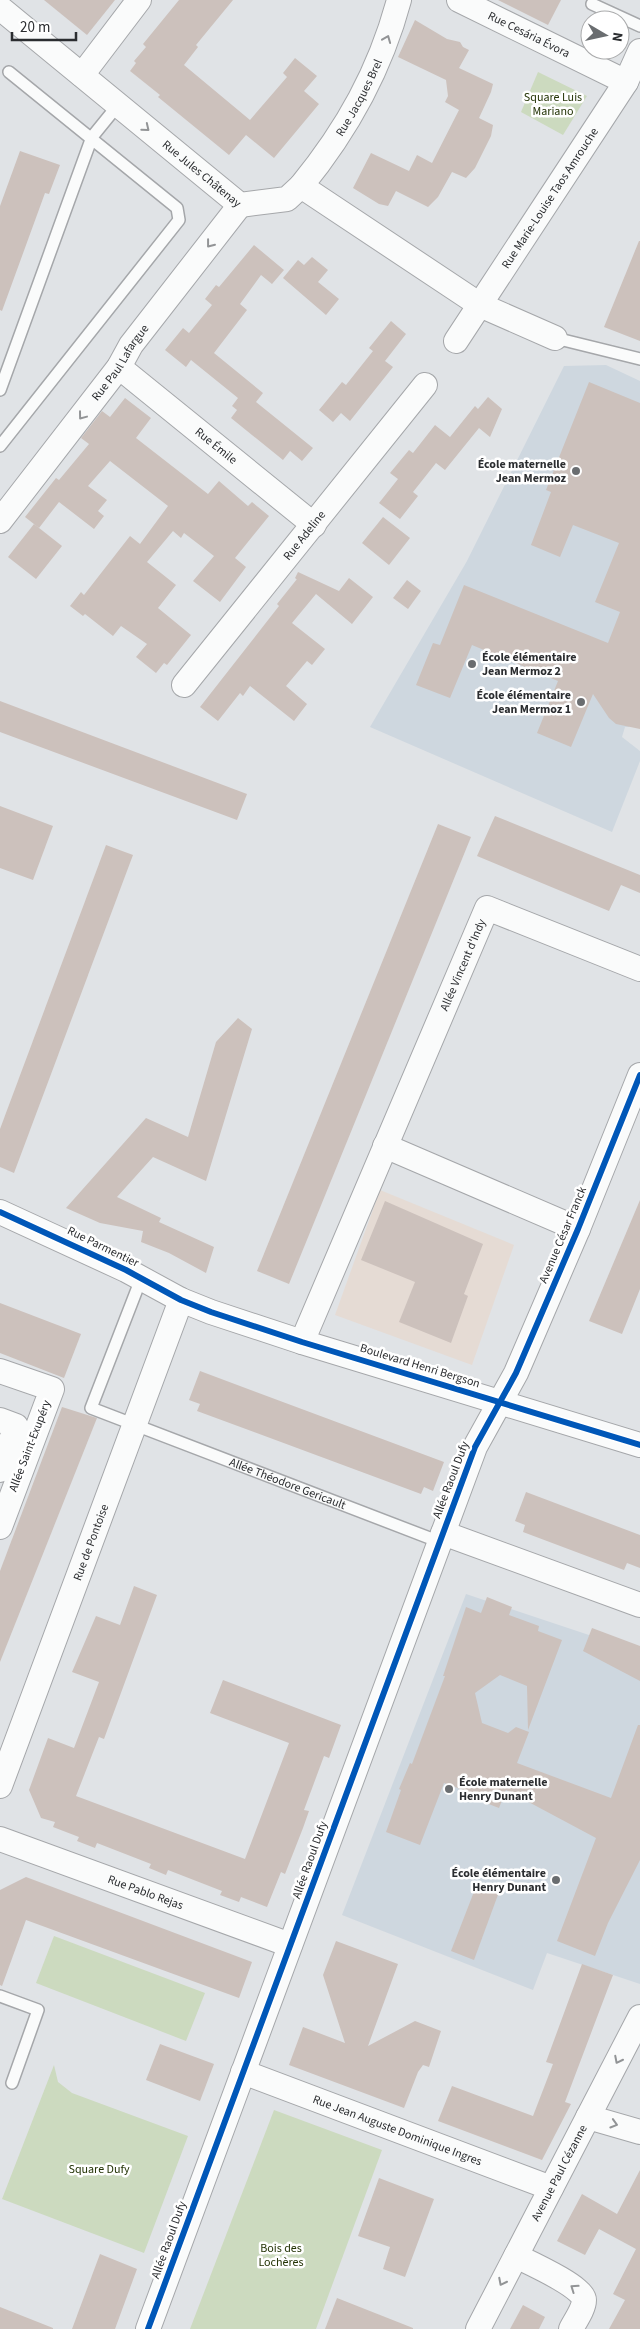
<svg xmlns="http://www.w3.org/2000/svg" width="640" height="2329" font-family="'Source Sans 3',sans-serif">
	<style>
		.commercial { fill: #e5dbd4 }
		.built { fill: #ced7df }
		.green { fill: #ccdabf }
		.building { fill: #ccc1bc }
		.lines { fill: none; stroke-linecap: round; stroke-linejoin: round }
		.service-casing { stroke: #a5a7aa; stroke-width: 14 }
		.minor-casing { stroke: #a5a7aa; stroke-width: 26 }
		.service { stroke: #fafbfb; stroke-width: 11 }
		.minor { stroke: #fafbfb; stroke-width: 24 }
		.cycleway-casing { stroke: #fff; stroke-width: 9 }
		.cycleway { stroke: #0057b8; stroke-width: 6 }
		.oneway { stroke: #929496 }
		.poi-dot { fill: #6a6d70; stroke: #fff; stroke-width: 2 }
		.labels { text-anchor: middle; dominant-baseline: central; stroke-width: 5; stroke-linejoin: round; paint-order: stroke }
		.street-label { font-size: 12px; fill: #2b2d30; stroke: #fff }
		.park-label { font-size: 12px; fill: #233305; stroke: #fff }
		.poi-label { font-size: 12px; font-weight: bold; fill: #2b2d30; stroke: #fff; text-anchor: end }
	</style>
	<rect width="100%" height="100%" fill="#e0e3e6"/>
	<!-- commercial -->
	<polygon class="commercial" points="380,1190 514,1245 472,1365 335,1315"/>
	<!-- built -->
	<g class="built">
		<polygon points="606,365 640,381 640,670 629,727 625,727 622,737 640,751 640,761 612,832 370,727 467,561 564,366"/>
		<polygon points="466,1594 640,1652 640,1984 547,1953 533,1990 342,1915"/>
	</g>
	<!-- green -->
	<g class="green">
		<polygon points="538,72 587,96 563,135 521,112"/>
		<polygon points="54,1936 205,1993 186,2041 36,1983"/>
		<polygon points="54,2065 58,2082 72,2093 188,2136 144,2253 2,2199"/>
		<polygon points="274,2110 382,2150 316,2329 190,2329"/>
	</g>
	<!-- building -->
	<g class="building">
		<polygon points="44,0 115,0 87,35"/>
		<polygon points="179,0 233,0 196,45 198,47 184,65 250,120 287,77 283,73 295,58 317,76 304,91 319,104 274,158 246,135 229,155 158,97 160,95 130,71 136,63 134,61 146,47 143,44"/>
		<polygon points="498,0 561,0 548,25"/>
		<polygon points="415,20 447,39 460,42 463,47 469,50 459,68 493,84 491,92 479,118 493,125 491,136 475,168 466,178 452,172 438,197 428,207 396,191 388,206 379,204 353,188 371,153 409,171 417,155 432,163 459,110 445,102 448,96 446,80 398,57"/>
		<polygon points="20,151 60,165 49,194 45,193 2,311 0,310 0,206"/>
		<polygon points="639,241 640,241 640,341 604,327"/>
		<polygon points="254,245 284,270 272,284 261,275 240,304 247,310 214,353 263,393 256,402 313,448 302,461 290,451 283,460 231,418 237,410 232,406 238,398 191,360 186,367 165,350 183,328 189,333 212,305 205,299 216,285 219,287"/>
		<polygon points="312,257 328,270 318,282 339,299 326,315 283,278 298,260 304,265"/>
		<polygon points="391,321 406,334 385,361 393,367 350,421 341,413 333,422 319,410 342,382 346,385 373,351 378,355 369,348"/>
		<polygon points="589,382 640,403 640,729 616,724 609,718 593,694 571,747 537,733 558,681 472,645 450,698 416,685 433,643 440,645 464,585 608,643 620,612 595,602 619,543 573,525 560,557 531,545 551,492 546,490"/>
		<polygon points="488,397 502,409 490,437 479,428 445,470 436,463 413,492 418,496 400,519 379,503 398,479 390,473 409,450 413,453 435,425 450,437 475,406 478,409"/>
		<polygon points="125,398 151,418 136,438 208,494 219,481 248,506 252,502 269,516 235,558 246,567 220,602 193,581 214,556 184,533 181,538 173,531 147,562 176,585 158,608 191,635 167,665 164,663 156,673 136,657 147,644 121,626 113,636 85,614 83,616 70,606 81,592 84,595 130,536 140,544 168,506 110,461 88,486 107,500 98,511 104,516 94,529 59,502 39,528 25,517 56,478 59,480 89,444 81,438 102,411 110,417"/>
		<polygon points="383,517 410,538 389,565 362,543"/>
		<polygon points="34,524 62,546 36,579 8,557"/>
		<polygon points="298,572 339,591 349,578 373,597 352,624 316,594 292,623 325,649 312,665 307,661 286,686 307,704 294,721 250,686 243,696 240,693 218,721 200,707 279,606 277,604 297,579 315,594 295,578"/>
		<polygon points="407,580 421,591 408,609 393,598"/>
		<polygon points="0,701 247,794 237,820 0,732"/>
		<polygon points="0,806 53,826 33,880 0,868"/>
		<polygon points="495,816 640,875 640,893 621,885 609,911 477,856"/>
		<polygon points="438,824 471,837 289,1284 257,1271"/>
		<polygon points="106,845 133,855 14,1173 0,1167 0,1129"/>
		<polygon points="238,1018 252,1029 206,1181 153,1157 117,1197 161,1218 159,1222 214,1247 206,1273 169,1253 141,1242 143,1231 100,1223 66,1208 146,1118 188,1137 216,1042"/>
		<polygon points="640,1200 640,1289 622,1334 589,1321"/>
		<polygon points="385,1201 483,1244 464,1294 468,1296 451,1343 399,1322 415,1282 361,1260"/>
		<polygon points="0,1303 81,1334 64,1378 0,1353"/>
		<polygon points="200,1371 444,1462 433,1491 424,1487 421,1494 197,1411 200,1404 189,1400"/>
		<polygon points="62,1407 97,1418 0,1662 0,1571"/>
		<polygon points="526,1492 640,1535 640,1568 627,1563 624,1570 523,1532 525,1525 515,1521"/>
		<polygon points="134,1586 157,1595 104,1739 99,1737 76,1796 245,1859 289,1743 210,1713 223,1680 341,1725 329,1758 324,1756 304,1810 309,1811 303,1828 285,1874 281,1872 267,1907 241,1897 239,1902 220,1895 222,1891 168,1870 166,1875 149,1868 151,1864 97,1843 95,1848 77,1841 79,1837 53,1827 55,1822 41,1818 29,1790 48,1738 74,1748 99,1682 72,1672 96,1616 120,1625"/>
		<polygon points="487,1597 512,1607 509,1615 539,1626 538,1631 562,1640 528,1730 527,1686 500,1675 475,1693 482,1723 508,1733 516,1727 529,1732 517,1763 611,1798 638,1725 640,1725 640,1860 608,1923 595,1956 557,1941 596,1838 506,1790 499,1808 473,1798 474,1794 444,1783 420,1845 386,1832 401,1790 399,1789 410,1763 412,1764 445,1676 443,1676 466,1607 481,1613"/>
		<polygon points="592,1628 640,1646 640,1681 583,1651"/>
		<polygon points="26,1877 252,1962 239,1998 26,1920 2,1986 0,1985 0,1890"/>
		<polygon points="477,1884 499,1892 474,1960 451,1951"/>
		<polygon points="336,1941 398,1964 368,2046 415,2021 441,2031 429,2067 423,2065 418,2072 404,2108 289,2065 303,2027 345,2043 323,1975"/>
		<polygon points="582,1964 613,1975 565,2102 571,2104 542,2160 438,2121 452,2086 533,2116 553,2064 546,2062"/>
		<polygon points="160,2044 214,2064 200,2101 146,2080"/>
		<polygon points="640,2170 640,2329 609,2329 625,2300 613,2294 636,2249 599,2229 585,2255 557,2241 582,2194 617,2214"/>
		<polygon points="379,2178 434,2199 405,2277 383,2269 390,2247 358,2236"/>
		<polygon points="100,2254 137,2269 115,2329 72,2329"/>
		<polygon points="337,2298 413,2328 413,2329 325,2329"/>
		<polygon points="523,2305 545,2317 539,2329 510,2329"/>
		<polygon points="0,2307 53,2328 53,2329 0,2329"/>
	</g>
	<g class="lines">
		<defs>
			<g id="service">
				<polyline points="592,4 640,26"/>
				<polyline points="555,338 640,359"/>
				<polyline points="0,390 92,137 118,105"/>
				<polyline points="0,446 179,220 177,208 9,72"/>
				<path id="s1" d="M141 1279 91 1408 440 1542"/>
				<polyline points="0,1996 38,2010 12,2083"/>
			</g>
			<g id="minor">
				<path id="s2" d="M459 0 626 82"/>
				<path id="s3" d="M0 8 240 205 287 199 301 186 480 305 555 338"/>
				<polyline points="82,75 139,0"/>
				<path id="s4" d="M301 186C347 130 380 71 399 0"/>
				<path id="s5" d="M456 341 626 82 640 51"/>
				<path id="s6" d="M119 367 314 525"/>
				<path id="s7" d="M0 521 119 367 131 345 240 205"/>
				<path id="s8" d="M184 685 425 385"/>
				<polyline points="385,1146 578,1229"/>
				<polyline points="0,1212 126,1270 181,1300 211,1312 302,1342 640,1445"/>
				<path id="s9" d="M302 1342 487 908 640 969"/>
				<polyline points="0,1371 52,1389 0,1527"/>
				<polyline points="0,1420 16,1426 0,1470"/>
				<polyline points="443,1533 640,1605"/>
				<path id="s10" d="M0 1786 181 1300"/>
				<path id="s11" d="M0 1839 290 1945"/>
				<path id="s12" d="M243 2072 551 2188"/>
				<polyline points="588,2117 640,2132"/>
				<path d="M516 2256C528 2262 584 2287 584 2300 584 2309 575 2321 571 2329"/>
				<polyline points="148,2329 475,1447 516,1373 578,1229 640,1075"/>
				<path id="s13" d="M478 2329 640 2017"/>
			</g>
		</defs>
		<!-- service casing -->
		<use href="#service" class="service-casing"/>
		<!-- minor casing -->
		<use href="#minor" class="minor-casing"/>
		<!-- service -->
		<use href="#service" class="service"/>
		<!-- minor -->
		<use href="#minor" class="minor"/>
		<defs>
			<g id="cycleway">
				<polyline points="0,1212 126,1270 181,1300 211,1312 302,1342 640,1445"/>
				<polyline points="148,2329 475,1447 516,1373 578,1229 640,1075"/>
			</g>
		</defs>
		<!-- cycleway casing -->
		<use href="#cycleway" class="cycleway-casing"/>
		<!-- cycleway -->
		<use href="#cycleway" class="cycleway"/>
	</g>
	<!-- one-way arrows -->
	<defs><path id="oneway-chevron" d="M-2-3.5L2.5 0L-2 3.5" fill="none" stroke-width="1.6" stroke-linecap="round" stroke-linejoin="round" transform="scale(1.25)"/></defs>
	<g class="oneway">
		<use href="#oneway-chevron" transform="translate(387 39) rotate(-68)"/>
		<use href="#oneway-chevron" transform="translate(146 128) rotate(39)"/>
		<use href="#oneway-chevron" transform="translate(210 244) rotate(128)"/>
		<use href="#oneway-chevron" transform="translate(82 416) rotate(127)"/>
		<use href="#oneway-chevron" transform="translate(618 2060) rotate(117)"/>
		<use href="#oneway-chevron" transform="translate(614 2124) rotate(17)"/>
		<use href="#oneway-chevron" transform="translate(502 2282) rotate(117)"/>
		<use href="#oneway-chevron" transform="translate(574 2288) rotate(-145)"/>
	</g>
	<!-- markers -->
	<g class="poi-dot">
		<circle cx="576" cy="471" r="5"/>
		<circle cx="472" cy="664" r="5"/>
		<circle cx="581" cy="702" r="5"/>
		<circle cx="449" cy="1789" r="5"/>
		<circle cx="556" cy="1880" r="5"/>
	</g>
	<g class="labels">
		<!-- street labels -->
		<g class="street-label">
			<text stroke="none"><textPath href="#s2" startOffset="78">Rue Cesária Évora</textPath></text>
			<text stroke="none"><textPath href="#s4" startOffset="106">Rue Jacques Brel</textPath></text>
			<text stroke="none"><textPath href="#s3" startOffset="261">Rue Jules Châtenay</textPath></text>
			<text stroke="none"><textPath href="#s5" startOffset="171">Rue Marie-Louise Taos Amrouche</textPath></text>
			<text stroke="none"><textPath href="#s7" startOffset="199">Rue Paul Lafargue</textPath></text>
			<text stroke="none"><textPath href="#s6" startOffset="125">Rue Émile</textPath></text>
			<text stroke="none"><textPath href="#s8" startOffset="192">Rue Adeline</textPath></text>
			<text stroke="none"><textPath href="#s9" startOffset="410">Allée Vincent d'Indy</textPath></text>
			<text transform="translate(563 1235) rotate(-67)">Avenue César Franck</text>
			<text transform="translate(103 1247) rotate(26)">Rue Parmentier</text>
			<text transform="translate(420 1366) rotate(17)">Boulevard Henri Bergson</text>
			<text transform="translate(30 1446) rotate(-69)">Allée Saint-Exupéry</text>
			<text transform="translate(451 1480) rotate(-69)">Allée Raoul Dufy</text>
			<text stroke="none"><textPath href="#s1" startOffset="349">Allée Théodore Gericault</textPath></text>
			<text stroke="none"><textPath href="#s10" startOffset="260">Rue de Pontoise</textPath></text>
			<text transform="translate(310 1860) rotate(-70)">Allée Raoul Dufy</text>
			<text stroke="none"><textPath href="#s11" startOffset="155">Rue Pablo Rejas</textPath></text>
			<text stroke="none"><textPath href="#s12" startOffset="165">Rue Jean Auguste Dominique Ingres</textPath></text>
			<text stroke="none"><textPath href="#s13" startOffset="176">Avenue Paul Cézanne</textPath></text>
			<text transform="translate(169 2240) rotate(-70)">Allée Raoul Dufy</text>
		</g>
		<!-- park labels -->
		<g class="park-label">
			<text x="553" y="97">Square Luis<tspan x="553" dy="14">Mariano</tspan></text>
			<text x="99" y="2169">Square Dufy</text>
			<text x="281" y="2248">Bois des<tspan x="281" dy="14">Lochères</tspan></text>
		</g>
		<!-- poi labels -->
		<g class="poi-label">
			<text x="566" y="464">École maternelle<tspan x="566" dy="14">Jean Mermoz</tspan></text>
			<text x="482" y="657" text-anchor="start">École élémentaire<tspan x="482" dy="14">Jean Mermoz 2</tspan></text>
			<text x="571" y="695">École élémentaire<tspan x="571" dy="14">Jean Mermoz 1</tspan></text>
			<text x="459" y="1782" text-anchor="start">École maternelle<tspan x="459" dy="14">Henry Dunant</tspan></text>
			<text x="546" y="1873">École élémentaire<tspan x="546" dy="14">Henry Dunant</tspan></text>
		</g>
	</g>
	<!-- north arrow -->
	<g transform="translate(605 35) rotate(99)"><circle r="24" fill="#ffffff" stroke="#aaabac"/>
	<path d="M0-4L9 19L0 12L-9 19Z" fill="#6a6d70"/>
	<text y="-8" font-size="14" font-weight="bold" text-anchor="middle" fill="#2b2d30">N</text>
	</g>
	<!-- scale -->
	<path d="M12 32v8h64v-8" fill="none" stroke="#2b2d30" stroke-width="2.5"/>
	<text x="20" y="32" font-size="15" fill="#2b2d30" stroke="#ffffff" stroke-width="4" paint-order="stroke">20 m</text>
</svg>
